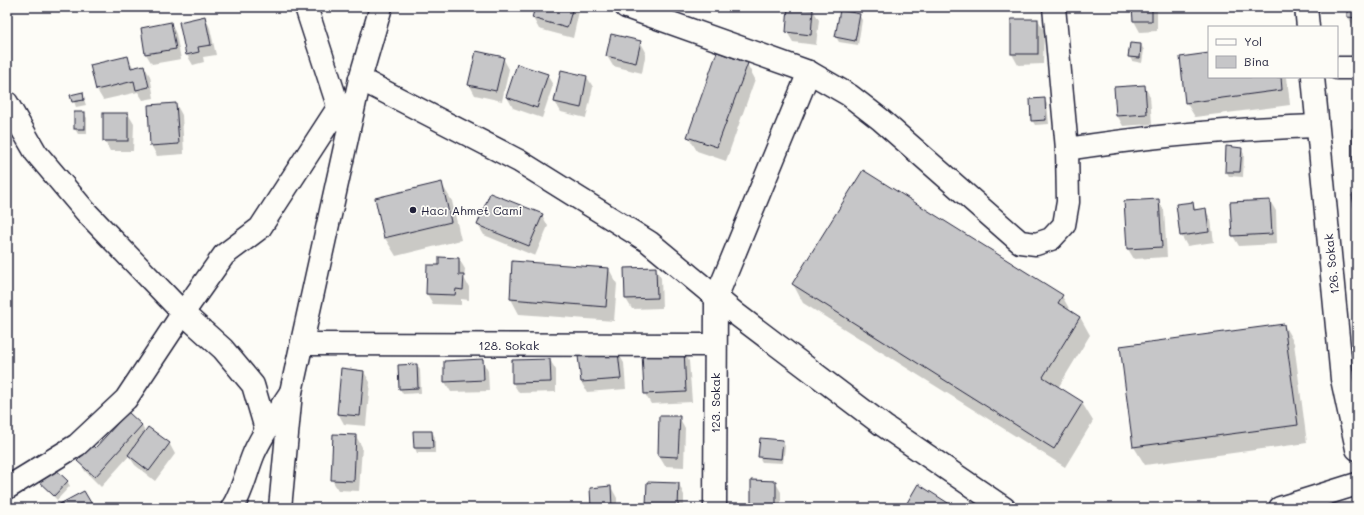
<svg xmlns="http://www.w3.org/2000/svg" width="1364" height="515" font-family="Mali,sans-serif">
	<style>
		.shadow { fill: #0003 }
		.building { fill: #c6c6c8; stroke: #22223b }
		.lines { fill: none; stroke-linecap: round; stroke-linejoin: round }
		.minor-casing { stroke: #22223b; stroke-width: 25 }
		.major-casing { stroke: #22223b; stroke-width: 25 }
		.minor { stroke: #fdfcf7; stroke-width: 22 }
		.major { stroke: #fdfcf7; stroke-width: 22 }
		.poi-dot { fill: #22223b; stroke: #fdfcf7; stroke-width: 1.5 }
		.labels { text-anchor: middle; dominant-baseline: central; stroke-width: 3.5; stroke-linejoin: round; paint-order: stroke }
		.poi-label { font-size: 12px; fill: #22223b; stroke: #fdfcf7; text-anchor: start }
		.street-label { font-size: 12px; fill: #22223b; stroke: #fdfcf7 }
	</style>
	<rect width="100%" height="100%" fill="#fdfcf7"/>
	<filter id="ink" filterUnits="userSpaceOnUse"><feTurbulence type="fractalNoise" baseFrequency=".025" numOctaves="2"/><feDisplacementMap in="SourceGraphic" scale="8" xChannelSelector="R" yChannelSelector="G"/><feConvolveMatrix kernelMatrix="1 2 1 2 8 2 1 2 1" color-interpolation-filters="sRGB"/></filter>
	<g filter="url(#ink)">
		<!-- shadow -->
		<g class="shadow">
			<polygon points="536,7 580,7 573,38 539,29 533,18"/>
			<polygon points="695,7 704,7 703,10"/>
			<polygon points="1133,7 1157,7 1157,31 1140,32 1134,21"/>
			<polygon points="1348,7 1357,7 1357,27 1354,27 1348,17"/>
			<polygon points="789,8 813,10 819,20 816,45 793,42 787,32"/>
			<polygon points="859,15 862,20 858,45 839,42 836,37"/>
			<polygon points="205,17 210,28 216,55 203,57 204,62 193,65 187,55"/>
			<polygon points="1012,20 1038,20 1044,30 1043,64 1018,65 1012,54"/>
			<polygon points="171,23 176,34 181,59 152,64 146,54"/>
			<polygon points="640,41 646,52 642,73 613,66 607,56"/>
			<polygon points="1141,45 1144,50 1142,63 1132,61 1129,56"/>
			<polygon points="1209,54 1209,77 1287,77 1290,105 1195,117 1186,102"/>
			<polygon points="127,57 134,68 144,66 150,76 154,98 143,100 138,92 103,100 97,90"/>
			<polygon points="503,58 509,69 502,101 475,95 469,84"/>
			<polygon points="747,64 755,79 726,161 697,151 688,136"/>
			<polygon points="518,65 547,75 553,85 542,118 513,108 507,97"/>
			<polygon points="587,77 593,87 586,118 561,112 555,102"/>
			<polygon points="1144,86 1150,96 1152,124 1123,126 1117,115"/>
			<polygon points="82,94 86,105 76,107 72,96"/>
			<polygon points="1044,99 1047,104 1049,124 1035,125 1032,120"/>
			<polygon points="176,104 182,115 184,154 157,156 151,145"/>
			<polygon points="75,113 84,113 87,118 87,134 78,134 75,129"/>
			<polygon points="128,114 134,124 133,151 110,151 104,140"/>
			<polygon points="1357,130 1357,166 1353,160"/>
			<polygon points="1241,148 1244,154 1243,177 1229,176 1226,171"/>
			<polygon points="441,183 452,201 461,240 396,256 385,238"/>
			<polygon points="1158,200 1164,210 1167,257 1134,259 1128,249"/>
			<polygon points="1270,201 1276,211 1277,244 1239,246 1233,236 1231,203"/>
			<polygon points="1192,203 1196,210 1205,209 1211,220 1214,242 1187,246 1181,235"/>
			<polygon points="542,215 548,226 535,256 484,235 478,225"/>
			<polygon points="459,259 465,269 464,278 469,287 469,300 461,299 461,305 433,304 427,294 440,266"/>
			<polygon points="513,262 609,269 617,284 614,321 519,314 511,299"/>
			<polygon points="655,268 661,278 662,308 632,309 626,299"/>
			<polygon points="793,284 1062,296 1071,312 1080,317 1090,335 1058,388 1082,403 1093,421 1065,467 803,303"/>
			<polygon points="1284,325 1294,343 1307,443 1145,465 1134,447 1121,347"/>
			<polygon points="683,351 689,361 692,402 651,404 645,394"/>
			<polygon points="618,353 624,363 626,389 587,392 581,382"/>
			<polygon points="482,360 488,371 489,391 451,392 445,382"/>
			<polygon points="550,360 556,370 556,392 519,393 513,383"/>
			<polygon points="417,365 420,370 421,393 403,394 400,389"/>
			<polygon points="364,372 370,382 366,426 344,424 338,413"/>
			<polygon points="128,413 142,426 145,432 169,443 175,454 155,481 135,465 129,456 101,487 85,471 79,461 95,449"/>
			<polygon points="660,417 679,417 685,428 684,467 665,466 659,456"/>
			<polygon points="432,432 435,437 435,453 417,453 415,448"/>
			<polygon points="356,436 362,447 359,491 338,490 332,480"/>
			<polygon points="782,441 785,446 783,463 762,462 759,457"/>
			<polygon points="38,480 67,481 70,486 57,500"/>
			<polygon points="775,482 781,492 781,508 752,508"/>
			<polygon points="679,484 684,495 684,508 649,508 647,505"/>
			<polygon points="611,487 617,498 617,508 592,508"/>
		</g>
		<!-- building -->
		<g class="building">
			<polygon points="535,7 573,7 567,28 532,18"/>
			<polygon points="788,7 813,9 811,35 786,32"/>
			<polygon points="1132,7 1152,7 1152,21 1133,21"/>
			<polygon points="1347,7 1357,7 1357,18 1347,17"/>
			<polygon points="840,10 860,14 855,41 835,37"/>
			<polygon points="205,16 211,45 198,47 199,52 186,55 179,22"/>
			<rect x="1011" y="19" width="27" height="35"/>
			<polygon points="171,22 176,49 145,54 141,28"/>
			<polygon points="611,34 641,41 636,63 606,56"/>
			<polygon points="1130,43 1141,44 1140,58 1128,57"/>
			<polygon points="476,51 504,57 496,91 468,85"/>
			<polygon points="717,52 748,63 717,147 687,137"/>
			<polygon points="1209,53 1209,77 1281,77 1282,90 1185,103 1180,57"/>
			<polygon points="128,56 131,68 144,65 149,87 136,90 134,81 96,90 90,65"/>
			<polygon points="517,64 548,74 537,108 506,97"/>
			<polygon points="561,70 587,76 581,108 554,102"/>
			<polygon points="1357,84 1357,115 1355,115"/>
			<polygon points="1145,85 1147,114 1116,116 1114,87"/>
			<polygon points="83,92 84,100 72,102 70,95"/>
			<polygon points="1045,98 1046,120 1031,121 1030,99"/>
			<polygon points="176,103 179,144 150,146 148,105"/>
			<rect x="74" y="112" width="11" height="17"/>
			<rect x="103" y="113" width="25" height="28"/>
			<rect x="1352" y="129" width="5" height="31"/>
			<polygon points="1226,146 1242,148 1240,172 1225,172"/>
			<polygon points="863,170 1063,295 1058,303 1080,317 1043,377 1083,402 1054,449 792,284"/>
			<polygon points="442,182 451,222 384,238 375,198"/>
			<polygon points="490,193 543,214 529,246 477,225"/>
			<polygon points="1357,194 1357,217 1356,217 1352,195"/>
			<polygon points="1159,199 1162,247 1127,249 1124,201"/>
			<polygon points="1270,200 1272,234 1232,236 1230,202"/>
			<polygon points="1193,202 1194,210 1206,208 1209,232 1180,236 1176,204"/>
			<polygon points="439,257 459,258 459,275 464,275 463,290 456,289 455,295 426,294 427,265 439,265"/>
			<polygon points="512,261 609,268 606,307 510,299"/>
			<polygon points="656,267 657,298 625,299 624,268"/>
			<polygon points="1284,324 1298,425 1133,447 1120,346"/>
			<polygon points="684,349 686,392 644,394 642,352"/>
			<polygon points="618,352 621,379 581,382 578,356"/>
			<polygon points="483,359 484,380 444,382 444,361"/>
			<polygon points="550,359 551,382 512,383 512,360"/>
			<polygon points="417,364 418,388 399,389 398,365"/>
			<polygon points="341,368 364,371 360,416 337,414"/>
			<polygon points="128,412 142,425 95,477 77,461 92,445 95,448"/>
			<polygon points="659,416 680,416 678,457 658,456"/>
			<polygon points="148,427 170,443 149,471 128,455"/>
			<polygon points="413,431 432,431 433,448 414,448"/>
			<polygon points="333,434 356,435 354,481 331,480"/>
			<polygon points="760,438 783,440 781,459 758,457"/>
			<polygon points="51,465 68,481 54,496 37,480"/>
			<polygon points="751,480 776,481 776,508 751,508"/>
			<polygon points="647,482 679,483 678,506 646,505"/>
			<polygon points="918,484 956,508 904,508"/>
			<polygon points="611,486 612,508 591,508 590,488"/>
			<polygon points="84,491 94,508 57,508 56,506"/>
		</g>
		<g class="lines">
			<defs>
				<g id="minor">
					<polyline points="306,7 343,121"/>
					<polyline points="626,7 809,72 716,298 715,508"/>
					<polyline points="1306,7 1308,27"/>
					<polyline points="1337,68 1357,68"/>
					<polyline points="809,72 849,95 880,119 1020,242 1036,244 1051,239 1064,225 1068,202 1067,149 1054,7"/>
					<polyline points="1313,77 1342,379 1357,449"/>
					<polyline points="7,103 36,153 86,212 183,313 223,349 253,385 266,429"/>
					<path d="M1067 149C1149 136 1234 129 1317 126"/>
					<polyline points="302,344 715,345"/>
					<polyline points="7,488 77,445 126,399 183,313 224,255 260,228 338,108"/>
					<path d="M232 508C243 491 246 472 254 453 264 431 278 412 291 392"/>
					<polyline points="1280,508 1357,484"/>
				</g>
				<g id="major">
					<polyline points="360,79 519,161 649,242 736,314 884,426 1004,508"/>
					<polyline points="280,508 291,392 360,79 381,7"/>
				</g>
			</defs>
			<!-- minor casing -->
			<use href="#minor" class="minor-casing"/>
			<!-- major casing -->
			<use href="#major" class="major-casing"/>
			<!-- minor -->
			<use href="#minor" class="minor"/>
			<!-- major -->
			<use href="#major" class="major"/>
		</g>
	</g>
	<!-- markers -->
	<circle class="poi-dot" cx="413" cy="210" r="4"/>
	<g class="labels">
		<!-- poi labels -->
		<g class="poi-label">
			<text x="421" y="210">Hacı Ahmet Cami</text>
		</g>
		<!-- street labels -->
		<g class="street-label">
			<text transform="translate(1331 264) rotate(-96)">126. Sokak</text>
			<text x="509" y="345">128. Sokak</text>
			<text transform="translate(715 403) rotate(-90)">123. Sokak</text>
		</g>
	</g>
	<!-- margin -->
	<rect width="1364" height="515" fill="none" stroke="#fdfcf7" stroke-width="24"/>
	<rect x="12" y="12" width="1340" height="491" fill="none" stroke="#22223b" stroke-width="1.5" filter="url(#ink)"/>
	<!-- legend -->
	<rect x="1208" y="26" width="130" height="52" fill="#fdfcf7" stroke="#a5a5ac"/>
	<rect x="1216" y="39" width="20" height="6" fill="#fdfcf7" stroke="#a5a5ac"/>
	<text x="1244" y="46" font-size="12" fill="#22223b">Yol</text>
	<rect x="1216" y="56" width="20" height="12" fill="#c6c6c8" stroke="#a5a5ac"/>
	<text x="1244" y="66" font-size="12" fill="#22223b">Bina</text>
</svg>
